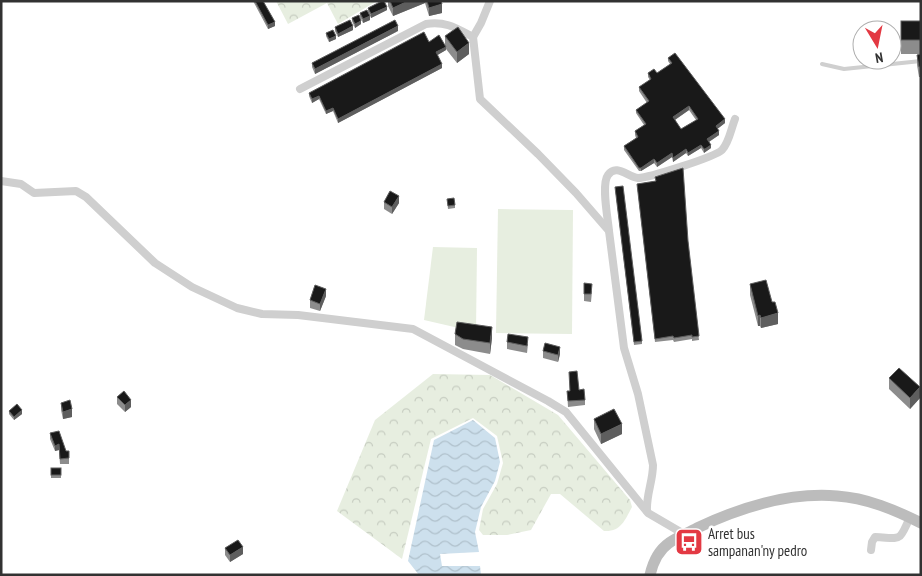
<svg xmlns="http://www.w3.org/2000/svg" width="922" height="576" font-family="'PT Sans Narrow',sans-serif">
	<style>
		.forest { fill: url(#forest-crowns) }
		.garden { fill: #e7eee0 }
		.water { fill: url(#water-waves) }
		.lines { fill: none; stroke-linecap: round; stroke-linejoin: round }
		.lane { stroke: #cfcfcf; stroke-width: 4 }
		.street { stroke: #cfcfcf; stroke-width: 8 }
		.secondary { stroke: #bcbcbc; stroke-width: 11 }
		.wall { fill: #8c8c8c; fill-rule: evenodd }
		.shaded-wall { fill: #5e5e5e }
		.building { fill: #191919; stroke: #5e5e5e; fill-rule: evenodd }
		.labels { text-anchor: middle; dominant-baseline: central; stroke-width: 5; stroke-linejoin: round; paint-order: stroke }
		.poi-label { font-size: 15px; fill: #323232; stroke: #fff; text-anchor: start }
	</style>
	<defs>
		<pattern id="forest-crowns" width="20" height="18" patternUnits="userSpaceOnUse" patternTransform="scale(1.25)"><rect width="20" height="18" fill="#e7eee0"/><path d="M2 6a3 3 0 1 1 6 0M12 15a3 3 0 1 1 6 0" fill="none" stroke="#c7cdc1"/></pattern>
		<pattern id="water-waves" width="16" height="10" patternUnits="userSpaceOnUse" patternTransform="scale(1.25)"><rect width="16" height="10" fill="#cde0ed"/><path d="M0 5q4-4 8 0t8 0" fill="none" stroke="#b0c1cc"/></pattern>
	</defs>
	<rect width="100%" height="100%" fill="#fff"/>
	<!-- forest -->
	<g class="forest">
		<polygon points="276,1 377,1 338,24 327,3 288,24"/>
		<path d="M433 374 490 375 558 415 630 500 632 507C625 520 621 532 604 531L560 494H551L531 530 507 535H483L479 530 483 509 497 484 503 463 497 436 473 418 431 439 402 559 337 511 375 420Z"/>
	</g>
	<!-- garden -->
	<g class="garden">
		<polygon points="498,209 573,210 572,334 496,333"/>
		<polygon points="433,247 477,248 476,332 424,320"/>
	</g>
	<!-- water -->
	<polygon class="water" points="473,420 495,438 500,462 495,481 481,507 475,532 479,552 440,554 442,566 480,566 481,575 419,575 408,561 434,440"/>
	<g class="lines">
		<!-- lane -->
		<polyline class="lane" points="822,64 844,69 921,61"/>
		<!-- street -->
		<g class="street">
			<polyline points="473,37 481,23 490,1"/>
			<path d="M300 89 426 24C446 21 456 28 473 37L480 99 538 154 576 193 609 231 624 348 638 394 653 465C653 481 646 495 647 511"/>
			<polyline points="1,181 21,184 34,193 76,191 86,197 155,263 192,287 237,308 262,314 298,315 413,329 548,401 566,412 648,513 684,534"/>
			<path d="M609 231C608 219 601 184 608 175 616 163 628 177 638 178 648 178 715 157 722 150 729 143 731 129 735 119"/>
			<path d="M871 550 872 542 875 537C901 538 899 543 910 517"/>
		</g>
		<!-- secondary -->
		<path class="secondary" d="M650 575C653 562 659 550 669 543 677 537 688 533 697 528 739 508 789 492 837 496 867 498 895 510 921 523"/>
	</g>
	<!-- wall -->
	<g class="wall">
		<polygon points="253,1 263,1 275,26 268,29"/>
		<polygon points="388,1 441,1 442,13 429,16 425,3 393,16 388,6"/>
		<polygon points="368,8 387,10 371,18 368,12"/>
		<polygon points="360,13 370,20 363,23 360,17"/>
		<polygon points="352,18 361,24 355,28 352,21"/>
		<rect x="901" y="21" width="20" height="33"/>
		<polygon points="335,27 353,30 338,37 335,31"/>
		<polygon points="398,31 315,74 312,67 312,63"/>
		<polygon points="326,33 336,39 329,42 326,36"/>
		<polygon points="445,36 469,54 457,63 446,49 446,50 437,55 442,68 338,123 333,111 326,114 319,99 312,103 309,96 309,93 429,42 445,45"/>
		<polygon points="921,54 921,77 919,77 917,65 917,55"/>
		<path d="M668 58 725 123 717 129 719 135 709 142 711 148 705 152 704 153 701 148 688 156 686 153 673 162 672 157 657 167 654 163 641 171H639L624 150V146L636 138 635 135V131L644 125 636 113V110L647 103 639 91V87L650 80 648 77V73H657L670 64 668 61ZM689 110 696 120 681 129 675 120Z"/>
		<polygon points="655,177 688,241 699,340 692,341 692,339 674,342 673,340 655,342 637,184 656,181"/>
		<polygon points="615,187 642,341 642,344 634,345"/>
		<polygon points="447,199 455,205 455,208 448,209"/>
		<polygon points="384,202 399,203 392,214 384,209"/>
		<polygon points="750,284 778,324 761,328 760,326 758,326 750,295"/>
		<polygon points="592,291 591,302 584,301 584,294"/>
		<polygon points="326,296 320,311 310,308 310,300"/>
		<polygon points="455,334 492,338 490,354 463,349 455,345"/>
		<polygon points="507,342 528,344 527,353 507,349"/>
		<polygon points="543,351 560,354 558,362 543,358"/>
		<polygon points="889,378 920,398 910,409 889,389"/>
		<polygon points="579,390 585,400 585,405 568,407 567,391"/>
		<polygon points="117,397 131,407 125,412 117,404"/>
		<polygon points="61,403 72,417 63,419 61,410"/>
		<polygon points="9,411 22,414 14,420 9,414"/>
		<polygon points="594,419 622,434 601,444 594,429"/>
		<polygon points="50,433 66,451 69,451 69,464 60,464 59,450 55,451 50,439"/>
		<rect x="51" y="468" width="10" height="10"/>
		<polygon points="225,548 243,554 230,562 225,555"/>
	</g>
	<!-- shaded-wall -->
	<g class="shaded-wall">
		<polygon points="408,1 425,1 425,3 393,16 393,8"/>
		<polygon points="442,4 442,13 429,16 429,8"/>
		<polygon points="387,7 387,10 371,18 371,14"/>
		<polygon points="370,16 370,20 363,23 363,19"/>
		<polygon points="361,21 361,24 355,28 355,24"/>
		<polygon points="275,22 275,26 268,29 268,25"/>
		<polygon points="353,26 353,30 338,37 338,34"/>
		<polygon points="398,26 398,31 315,74 315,69"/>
		<polygon points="336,36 336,39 329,42 329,39"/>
		<polygon points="469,43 469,54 457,63 457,52"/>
		<polygon points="446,47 446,50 436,56 436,52"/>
		<polygon points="442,64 442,68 338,123 338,119"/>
		<polygon points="319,96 319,99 312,103 312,99"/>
		<polygon points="689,106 689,110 673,121 673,117"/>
		<polygon points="333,108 333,111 326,114 326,111"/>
		<polygon points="725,119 725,123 716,130 716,126"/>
		<polygon points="719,131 719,135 707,143 707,139"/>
		<polygon points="701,145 701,148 688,156 688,153"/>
		<polygon points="711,145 711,148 704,153 704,149"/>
		<polygon points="686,149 686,153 673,162 673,158"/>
		<polygon points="672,153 672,157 657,167 657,163"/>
		<polygon points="654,159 654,163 641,171 641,168"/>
		<polygon points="399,196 399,203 392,214 392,207"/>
		<polygon points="326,289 326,296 320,311 320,304"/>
		<polygon points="778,313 778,324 761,328 761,318"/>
		<polygon points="760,315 760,326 758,326 758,316"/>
		<polygon points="492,327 492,338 490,354 490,343"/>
		<polygon points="560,347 560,354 558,362 558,355"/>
		<polygon points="920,387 920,398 910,409 910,398"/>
		<polygon points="131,400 131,407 125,412 125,405"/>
		<polygon points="72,409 72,417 63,419 63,412"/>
		<polygon points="22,410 22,414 14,420 14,417"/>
		<polygon points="622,424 622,434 601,444 601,434"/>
		<polygon points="59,444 59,450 55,451 55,446"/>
		<polygon points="243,547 243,554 230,562 230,555"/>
	</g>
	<!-- building -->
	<g class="building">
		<polygon points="255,1 263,1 275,22 268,25"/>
		<polygon points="382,1 384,1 387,7 371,14 368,8"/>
		<polygon points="390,1 408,1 393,8"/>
		<polygon points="427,1 441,1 442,4 429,8"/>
		<polygon points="367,10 370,16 363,19 360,13"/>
		<polygon points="359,15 361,21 355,24 352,18"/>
		<polygon points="350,20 353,26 338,34 335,27"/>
		<polygon points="395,20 398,26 315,69 312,63"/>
		<rect x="901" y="21" width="20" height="19"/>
		<polygon points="458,27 469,43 457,52 445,36"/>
		<polygon points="333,30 336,36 329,39 326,33"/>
		<polygon points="424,32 429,42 439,35 446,47 436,52 442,64 338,119 333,108 326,111 319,96 312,99 309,93"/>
		<path d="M675 53 725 119 716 126 719 131 707 139 711 145 705 149H704L701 145 688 153 686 149 673 158 672 153 657 163 654 159 641 168H639L624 146 638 137 635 131 646 124 636 110 649 101 639 87 651 79 648 73 654 69 657 73 672 63 668 58ZM689 106 698 119 681 129 673 117Z"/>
		<polygon points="921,54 921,66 919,67 917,55"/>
		<polygon points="683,168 688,241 699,336 692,337 692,335 674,338 673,336 655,339 637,184 656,181 655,177"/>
		<polygon points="623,186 642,341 634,342 615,187"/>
		<polygon points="390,191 399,196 392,207 384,202"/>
		<polygon points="454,198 455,205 448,206 447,199"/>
		<polygon points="766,280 772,302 775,302 778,313 761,318 760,315 758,316 750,284"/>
		<polygon points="584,283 592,284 591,294 584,294"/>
		<polygon points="315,285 326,289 320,304 310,300"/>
		<polygon points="457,322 492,327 490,343 463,339 455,334"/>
		<polygon points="508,334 528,337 527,346 507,342"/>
		<polygon points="545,343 560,347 558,355 543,351"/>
		<polygon points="899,368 920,387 910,398 889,378"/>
		<polygon points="577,371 579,390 584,389 585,400 568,401 567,391 570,391 569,372"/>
		<polygon points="124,391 131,400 125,405 117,397"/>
		<polygon points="70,400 72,409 63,412 61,403"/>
		<polygon points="17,404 22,410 14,417 9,411"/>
		<polygon points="614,409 622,424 601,434 594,419"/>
		<polygon points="59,431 66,451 69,451 69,458 60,459 59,444 55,446 50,433"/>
		<rect x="51" y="468" width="10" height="7"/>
		<polygon points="238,540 243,547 230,555 225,548"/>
	</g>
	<!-- icons -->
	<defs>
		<symbol id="bus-square" viewBox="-11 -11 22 22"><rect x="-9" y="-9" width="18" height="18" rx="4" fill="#e33943" stroke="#fff"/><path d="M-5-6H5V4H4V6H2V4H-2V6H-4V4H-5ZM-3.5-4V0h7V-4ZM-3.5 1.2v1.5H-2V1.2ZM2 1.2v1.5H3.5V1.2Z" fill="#fff"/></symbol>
	</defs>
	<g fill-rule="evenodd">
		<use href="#bus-square" x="673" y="526" width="32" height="32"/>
	</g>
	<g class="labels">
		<!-- poi labels -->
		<g class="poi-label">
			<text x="708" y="533">Arret bus<tspan x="708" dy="17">sampanan'ny pedro</tspan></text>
		</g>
	</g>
	<!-- border -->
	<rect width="922" height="576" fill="none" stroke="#323232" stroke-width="5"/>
	<!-- north arrow -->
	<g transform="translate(877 45) rotate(170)"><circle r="24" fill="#ffffff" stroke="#adadad"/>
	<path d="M0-4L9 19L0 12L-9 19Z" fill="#e33943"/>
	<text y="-8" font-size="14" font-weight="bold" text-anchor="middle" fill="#323232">N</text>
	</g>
</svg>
